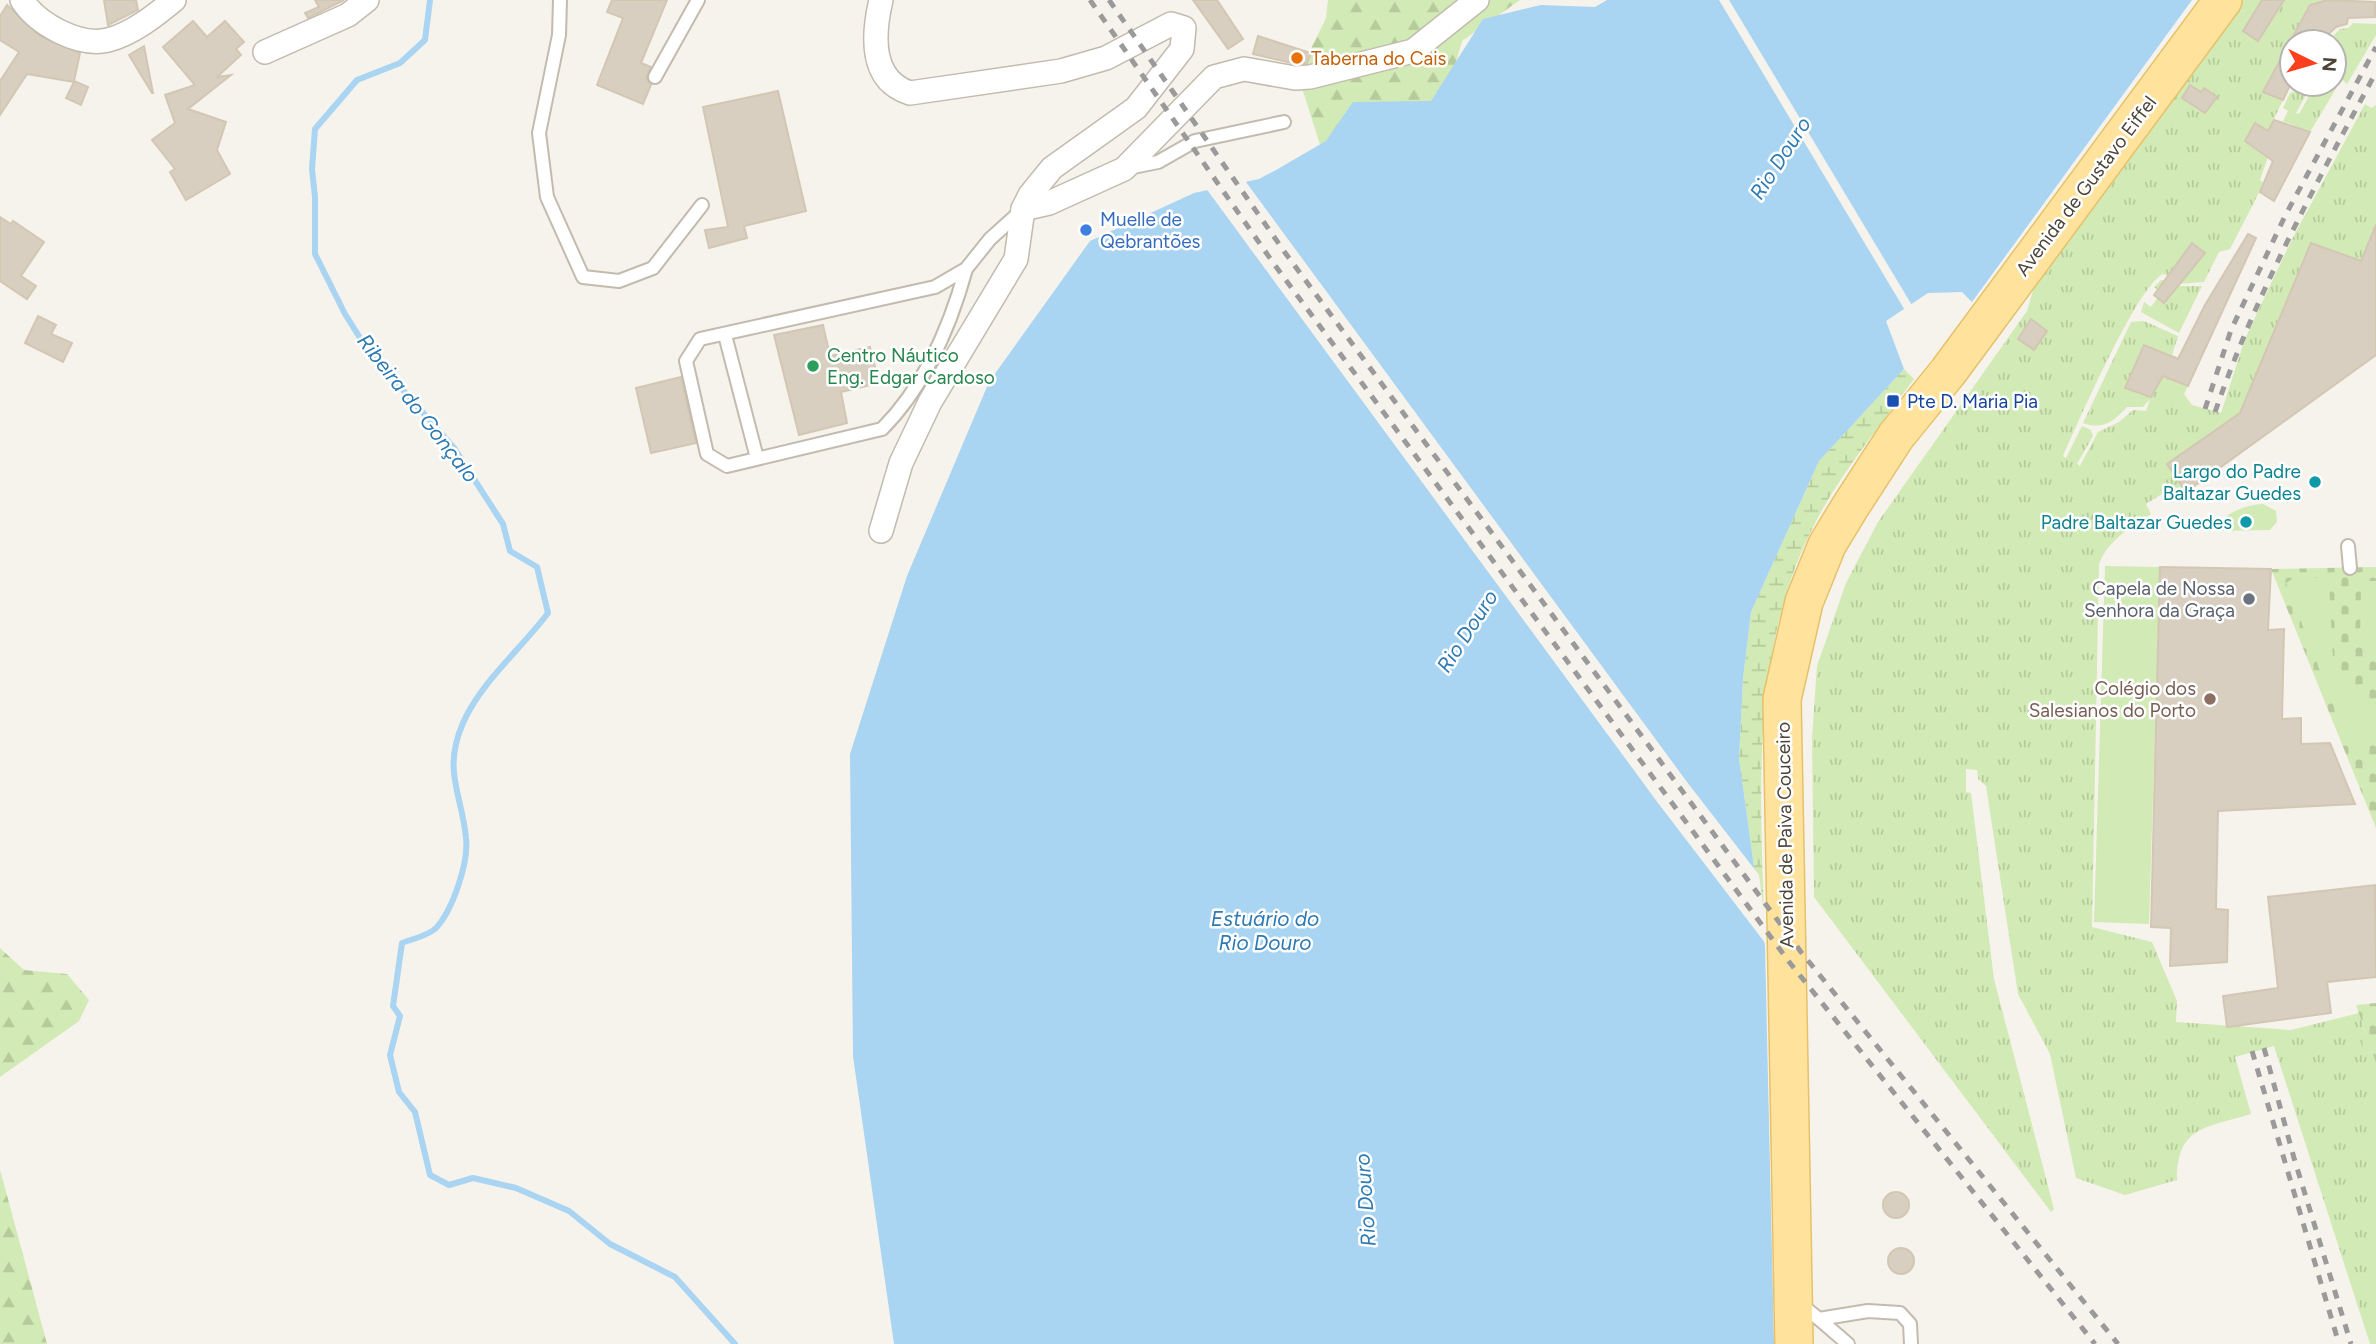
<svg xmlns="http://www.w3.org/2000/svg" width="2376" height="1344" font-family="Figtree,sans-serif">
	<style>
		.grass { fill: url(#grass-tufts) }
		.forest { fill: url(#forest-firs) }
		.wetland { fill: url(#wetland-marsh) }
		.cemetery { fill: url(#cemetery-stones) }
		.garden { fill: #d2eab5 }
		.water { fill: #a9d4f2; fill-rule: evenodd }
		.pier { fill: #f6f3ec; fill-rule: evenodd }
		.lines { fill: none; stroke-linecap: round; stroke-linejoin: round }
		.stream { stroke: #a9d4f2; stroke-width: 6 }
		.building { fill: #d8cfc1; stroke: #d3c7b4; stroke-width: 2 }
		.service-casing { stroke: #c2bbae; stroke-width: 16 }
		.minor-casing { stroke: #c2bbae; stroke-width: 26 }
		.primary-casing { stroke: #e6c16a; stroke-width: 40 }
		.service { stroke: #fff; stroke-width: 12 }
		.minor { stroke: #fff; stroke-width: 23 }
		.primary { stroke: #ffe39c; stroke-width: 37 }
		.rail { stroke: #9a9a9a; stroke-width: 5; stroke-dasharray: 9 9; stroke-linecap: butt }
		.food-dot { fill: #e8710a; stroke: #fff; stroke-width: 2.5 }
		.shop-dot { fill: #3f7fe0; stroke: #fff; stroke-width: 2.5 }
		.leisure-dot { fill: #2e9e5b; stroke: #fff; stroke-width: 2.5 }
		.transit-dot { fill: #1a4fb4; stroke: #fff; stroke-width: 2.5 }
		.culture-dot { fill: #0f9aa8; stroke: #fff; stroke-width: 2.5 }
		.worship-dot { fill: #6b7280; stroke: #fff; stroke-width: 2.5 }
		.education-dot { fill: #8d6e63; stroke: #fff; stroke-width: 2.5 }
		.labels { text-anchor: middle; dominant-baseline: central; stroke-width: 5; stroke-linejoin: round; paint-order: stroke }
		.food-label { font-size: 19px; fill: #c56008; stroke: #fff; text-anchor: start }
		.street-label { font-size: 19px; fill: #4b4439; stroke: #fff }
		.shop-label { font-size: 19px; fill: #366cbe; stroke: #fff; text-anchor: start }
		.leisure-label { font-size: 19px; fill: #27864d; stroke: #fff; text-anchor: start }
		.transit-label { font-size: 19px; fill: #164399; stroke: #fff; text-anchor: start }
		.culture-label { font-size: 19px; fill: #0d838f; stroke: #fff; text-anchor: end }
		.worship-label { font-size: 19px; fill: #5b616d; stroke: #fff; text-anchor: end }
		.education-label { font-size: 19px; fill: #785e54; stroke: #fff; text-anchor: end }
		.water-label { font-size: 21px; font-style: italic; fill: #2e7ab2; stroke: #fff }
	</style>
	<defs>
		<pattern id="grass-tufts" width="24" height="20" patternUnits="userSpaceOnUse" patternTransform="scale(1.75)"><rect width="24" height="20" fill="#d2eab5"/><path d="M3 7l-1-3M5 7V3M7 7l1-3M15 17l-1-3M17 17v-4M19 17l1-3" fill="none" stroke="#b6ca9c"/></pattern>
		<pattern id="forest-firs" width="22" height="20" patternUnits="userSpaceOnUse" patternTransform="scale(1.75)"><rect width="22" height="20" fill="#d2eab5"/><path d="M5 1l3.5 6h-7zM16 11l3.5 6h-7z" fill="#b6ca9c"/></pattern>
		<pattern id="wetland-marsh" width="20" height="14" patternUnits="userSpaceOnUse" patternTransform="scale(1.75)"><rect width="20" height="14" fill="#d2eab5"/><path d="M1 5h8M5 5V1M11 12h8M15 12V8" fill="none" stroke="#b6ca9c"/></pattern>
		<pattern id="cemetery-stones" width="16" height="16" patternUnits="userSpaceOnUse" patternTransform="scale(1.75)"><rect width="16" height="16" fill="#d2eab5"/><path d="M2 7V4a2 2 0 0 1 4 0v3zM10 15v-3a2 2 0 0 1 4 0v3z" fill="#b6ca9c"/></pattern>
	</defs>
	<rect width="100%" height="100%" fill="#f6f3ec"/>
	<!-- grass -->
	<g class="grass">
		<path d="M2234 0H2262L2243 30 2258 40 2279 10 2276 7 2284 0H2326L2308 8 2264 92 2283 100 2268 131 2255 123 2245 141 2268 157 2260 180 2264 183 2230 249 2219 252 2204 282 2179 284 2205 253 2193 243 2168 276 2163 274C2137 286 2078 423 2063 456L2066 458 2082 426 2091 430 2093 436 2077 464 2080 466 2098 432 2119 422 2133 410 2146 411 2150 399 2143 407H2127C2113 422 2103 430 2083 423L2131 322 2144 321 2178 336 2172 355 2179 358 2175 365 2168 364V355L2144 346 2126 388 2151 397 2163 376 2188 386 2184 394 2192 405 2221 413 2245 339 2291 241 2365 104 2371 108 2376 105V249L2367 246 2361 261 2311 243 2239 417 2168 464 2186 492 2171 500 2165 492 2146 504 2151 514C2131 527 2108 540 2099 564L2092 927 2152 942 2177 1001 2176 1022 2291 1030 2359 1013 2366 1034 2365 1054 2372 1051 2376 1063V1344H2370L2274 1046 2235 1057 2251 1114C2207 1128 2177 1125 2177 1180L2125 1195 2076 1178 2050 1054 2018 994 1986 786 1978 779 1977 770 1966 769V792L1971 793 1994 979 2054 1209 2051 1212 1814 897 1812 738 1817 666 1846 583 1878 522 2027 311 2036 280Z"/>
		<polygon points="2353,23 2376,24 2376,35 2347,84 2334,72 2334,42 2327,42 2340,29 2348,28"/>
		<polygon points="2334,78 2337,87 2310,132 2283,121 2288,111 2283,108 2290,93 2302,89 2305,97 2296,113 2299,114 2308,98 2306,87 2310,84 2334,84"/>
		<polygon points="2161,280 2170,280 2178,286 2202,286 2179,333 2141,312 2144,302 2151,307 2161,293 2154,287"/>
	</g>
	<!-- forest -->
	<g class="forest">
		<polygon points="1328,0 1520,0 1462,41 1451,81 1448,119 1321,148 1298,75 1326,18"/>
		<polygon points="0,948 24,970 67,974 89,1000 79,1021 0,1077"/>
		<polygon points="0,1171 1,1173 47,1344 0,1344"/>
	</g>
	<!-- wetland -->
	<path class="wetland" d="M1904 369 1914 379C1883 422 1848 464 1822 510 1746 645 1761 798 1765 947L1739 758 1743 678 1751 612 1819 461Z"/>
	<!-- cemetery -->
	<g class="cemetery">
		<polygon points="2376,567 2376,828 2271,569"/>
		<polygon points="2376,1003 2376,1063 2372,1051 2365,1054 2359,1037 2366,1034 2356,1005"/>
	</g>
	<!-- garden -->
	<g class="garden">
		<path d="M2263 504 2276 511 2277 522 2270 530 2216 531C2221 513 2246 505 2263 504Z"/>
		<polygon points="2105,566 2160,567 2149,924 2094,922"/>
		<polygon points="2295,577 2326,578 2329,581 2334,678 2376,707 2376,734 2349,746 2286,583"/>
		<polygon points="2365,581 2376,581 2376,644 2363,643 2360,639 2361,583"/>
	</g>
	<!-- water -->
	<path class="water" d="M1607 0H2192L1972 302 1962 292 1928 293 1886 321 1904 369 1819 461 1751 612 1743 678 1739 758 1765 947 1774 1344H894L853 1056 850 754 907 576 989 382 1090 241 1194 193 1259 179 1276 170 1326 141 1353 102 1431 101 1483 19 1541 5 1595 7ZM1267 220 1278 228 1282 241 1274 253 1261 256 1250 249 1246 236 1253 224ZM1675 775 1687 782 1690 795 1683 807 1669 810 1658 803 1654 790 1662 778Z"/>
	<!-- pier -->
	<g class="pier">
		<polygon points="1719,0 1729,0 1913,307 1906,312"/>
		<path d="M1243 178 1687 782 1759 875 1769 948 1658 803 1205 187ZM1266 224 1275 230 1278 240 1272 250 1262 252 1252 247 1250 236 1255 227ZM1674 779 1684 784 1686 795 1681 804 1670 807 1661 801 1658 790 1664 781Z"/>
	</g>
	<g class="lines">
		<!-- stream -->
		<path class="stream" d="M430 0 425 40 400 63 357 80 315 129 312 169 315 197V254L345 314 367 349 454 448 503 524 510 551 537 567 548 613C521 649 481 682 463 723 442 771 462 794 466 838 469 863 452 911 436 928 428 936 412 939 402 943L393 1006 400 1016 390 1055 399 1092 415 1112 430 1175 449 1185 473 1178 516 1188 569 1211 610 1244 675 1277 735 1344"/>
	</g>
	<!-- building -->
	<g class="building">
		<polygon points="104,0 136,0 138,10 108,25"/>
		<polygon points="315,0 344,0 308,18 305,13 319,7"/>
		<polygon points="612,0 667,0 641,63 651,67 646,78 651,85 643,104 597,85 623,18 607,12"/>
		<polygon points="1193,0 1217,0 1243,39 1228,49"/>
		<polygon points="2262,0 2284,0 2258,41 2243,31"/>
		<polygon points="2328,0 2375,2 2375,17 2348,18 2347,24 2336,27 2320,42 2292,42 2292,81 2283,100 2263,92 2310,5"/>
		<polygon points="7,5 40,36 80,53 74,81 88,87 81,105 66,98 74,82 27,74 0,115 0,81 19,52 0,40 0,16"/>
		<polygon points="193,21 207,37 225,21 244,42 236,49 241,55 217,77 231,75 188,109 226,122 217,150 230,174 186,200 170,172 175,169 152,140 175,123 165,95 195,85 163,47"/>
		<polygon points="1258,36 1311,53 1307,63 1296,64 1253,54"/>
		<polygon points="144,46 153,93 152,93 129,55"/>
		<polygon points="2190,85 2201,92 2204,88 2217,97 2205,113 2182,98"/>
		<polygon points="778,91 806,211 744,226 747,238 709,248 705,230 728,227 703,107"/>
		<polygon points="2274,120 2310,132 2274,201 2260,192 2273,161 2245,141 2255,123 2268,131"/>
		<polygon points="0,217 11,224 13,221 44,242 21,276 36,286 27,299 0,281"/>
		<polygon points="2376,225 2376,355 2186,492 2167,464 2240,413 2311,243 2361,261"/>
		<polygon points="2248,234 2256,238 2188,386 2163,376 2151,397 2125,388 2144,345 2178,359 2205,305"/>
		<polygon points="2192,243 2205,253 2164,303 2154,295"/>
		<polygon points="38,316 56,325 51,334 72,343 63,362 25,343"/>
		<polygon points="2031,319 2047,331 2034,350 2018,339"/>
		<polygon points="823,325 830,356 870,347 879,383 841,392 847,423 799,435 774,335"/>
		<polygon points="681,377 696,443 651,453 636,388"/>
		<polygon points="2160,567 2271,569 2268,630 2284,629 2282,719 2301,718 2301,744 2330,743 2355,804 2218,811 2216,909 2228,910 2227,962 2170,966 2171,928 2151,927"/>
		<polygon points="2375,885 2376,977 2327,982 2331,1013 2227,1027 2223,996 2278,988 2268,897"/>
		<circle cx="1896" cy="1205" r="13"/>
		<circle cx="1901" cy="1261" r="13"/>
	</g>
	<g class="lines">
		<defs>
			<g id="service">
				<polyline points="560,0 559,35 539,133 547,197 583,277 619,281 653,268 702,205"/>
				<polyline points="655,77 698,0"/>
				<polyline points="1128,168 1158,162 1195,141 1284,122"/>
				<path d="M966 269C950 327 925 386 882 429L727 466 707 454 686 361 700 339 935 287 966 269 990 239 1020 212"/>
				<polyline points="725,335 757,458"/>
				<polyline points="2348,546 2350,568"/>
				<polyline points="1799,1303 1819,1319 1868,1311 1900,1313 1910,1324 1911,1344"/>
				<polyline points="1819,1319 1848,1344"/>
			</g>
			<g id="minor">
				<path d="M22 0C37 24 79 47 108 40 132 34 156 15 174 0"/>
				<polyline points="265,52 348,15 367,0"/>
				<polyline points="1023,209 1049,203 1124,169 1214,77 1244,69 1295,78 1310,77 1413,51 1477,0"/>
				<path d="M881 531 901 463 930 402 1016 259 1023 209 1030 195 1052 168 1136 108 1182 49 1184 28 1171 24 1106 58 1061 71 910 93C869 80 873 34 881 0"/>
			</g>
			<polyline id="primary" points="1794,1344 1782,699 1804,602 1827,545 1850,507 1896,436 1948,372 2223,0"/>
		</defs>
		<!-- service casing -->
		<use href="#service" class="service-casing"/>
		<!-- minor casing -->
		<use href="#minor" class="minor-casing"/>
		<!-- primary casing -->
		<use href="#primary" class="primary-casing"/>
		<!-- service -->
		<use href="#service" class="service"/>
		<!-- minor -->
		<use href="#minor" class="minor"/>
		<!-- primary -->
		<use href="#primary" class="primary"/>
		<!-- rail -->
		<g class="rail">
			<polyline points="1090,0 1274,264 1790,963 2095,1344"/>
			<polyline points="1109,0 1286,254 1801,952 2118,1344"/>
			<polyline points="2205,409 2231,330 2285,216 2376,47"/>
			<path d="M2215 412C2257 291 2316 184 2376 72"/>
			<polyline points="2264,1048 2294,1158 2351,1344"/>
			<polyline points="2252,1051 2339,1344"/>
		</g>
	</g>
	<!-- markers -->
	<circle class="food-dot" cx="1297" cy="58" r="7"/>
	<circle class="shop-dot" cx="1086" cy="230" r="7"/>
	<circle class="leisure-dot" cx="813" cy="366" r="7"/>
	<rect class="transit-dot" x="1886" y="394" width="14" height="14" rx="3.5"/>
	<g class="culture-dot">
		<circle cx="2315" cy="482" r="7"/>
		<circle cx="2246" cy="522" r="7"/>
	</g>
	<circle class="worship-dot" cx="2249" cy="599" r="7"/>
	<circle class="education-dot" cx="2210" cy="699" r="7"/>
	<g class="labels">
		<!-- food labels -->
		<g class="food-label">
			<text x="1311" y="58">Taberna do Cais</text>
		</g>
		<!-- street labels -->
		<g class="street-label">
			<text transform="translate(2086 186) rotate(-53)">Avenida de Gustavo Eiffel</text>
			<text transform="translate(1785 835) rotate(-91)">Avenida de Paiva Couceiro</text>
		</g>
		<!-- shop labels -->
		<g class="shop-label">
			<text x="1100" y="219">Muelle de<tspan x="1100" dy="22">Qebrantões</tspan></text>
		</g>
		<!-- leisure labels -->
		<g class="leisure-label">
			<text x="827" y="355">Centro Náutico<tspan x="827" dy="22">Eng. Edgar Cardoso</tspan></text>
		</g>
		<!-- transit labels -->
		<g class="transit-label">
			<text x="1907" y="401">Pte D. Maria Pia</text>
		</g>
		<!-- culture labels -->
		<g class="culture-label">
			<text x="2301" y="471">Largo do Padre<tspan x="2301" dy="22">Baltazar Guedes</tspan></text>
			<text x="2232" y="522">Padre Baltazar Guedes</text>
		</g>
		<!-- worship labels -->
		<g class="worship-label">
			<text x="2235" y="588">Capela de Nossa<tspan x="2235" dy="22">Senhora da Graça</tspan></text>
		</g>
		<!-- education labels -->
		<g class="education-label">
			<text x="2196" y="688">Colégio dos<tspan x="2196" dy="22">Salesianos do Porto</tspan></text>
		</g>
		<!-- water labels -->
		<g class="water-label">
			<text transform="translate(1780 158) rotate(-57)">Rio Douro</text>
			<text transform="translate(418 408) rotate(52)">Ribeira do Gonçalo</text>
			<text transform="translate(1467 631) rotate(-57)">Rio Douro</text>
			<text x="1265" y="918">Estuário do<tspan x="1265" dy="24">Rio Douro</tspan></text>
			<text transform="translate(1365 1200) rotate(-94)">Rio Douro</text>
		</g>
	</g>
	<!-- north arrow -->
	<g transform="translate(2313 63) rotate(95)"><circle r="33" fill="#ffffff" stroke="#b7b4b0" stroke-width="2"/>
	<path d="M0-5L12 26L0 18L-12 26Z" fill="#fc3f1d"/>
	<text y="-10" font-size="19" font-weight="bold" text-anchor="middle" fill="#4b4439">N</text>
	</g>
</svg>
